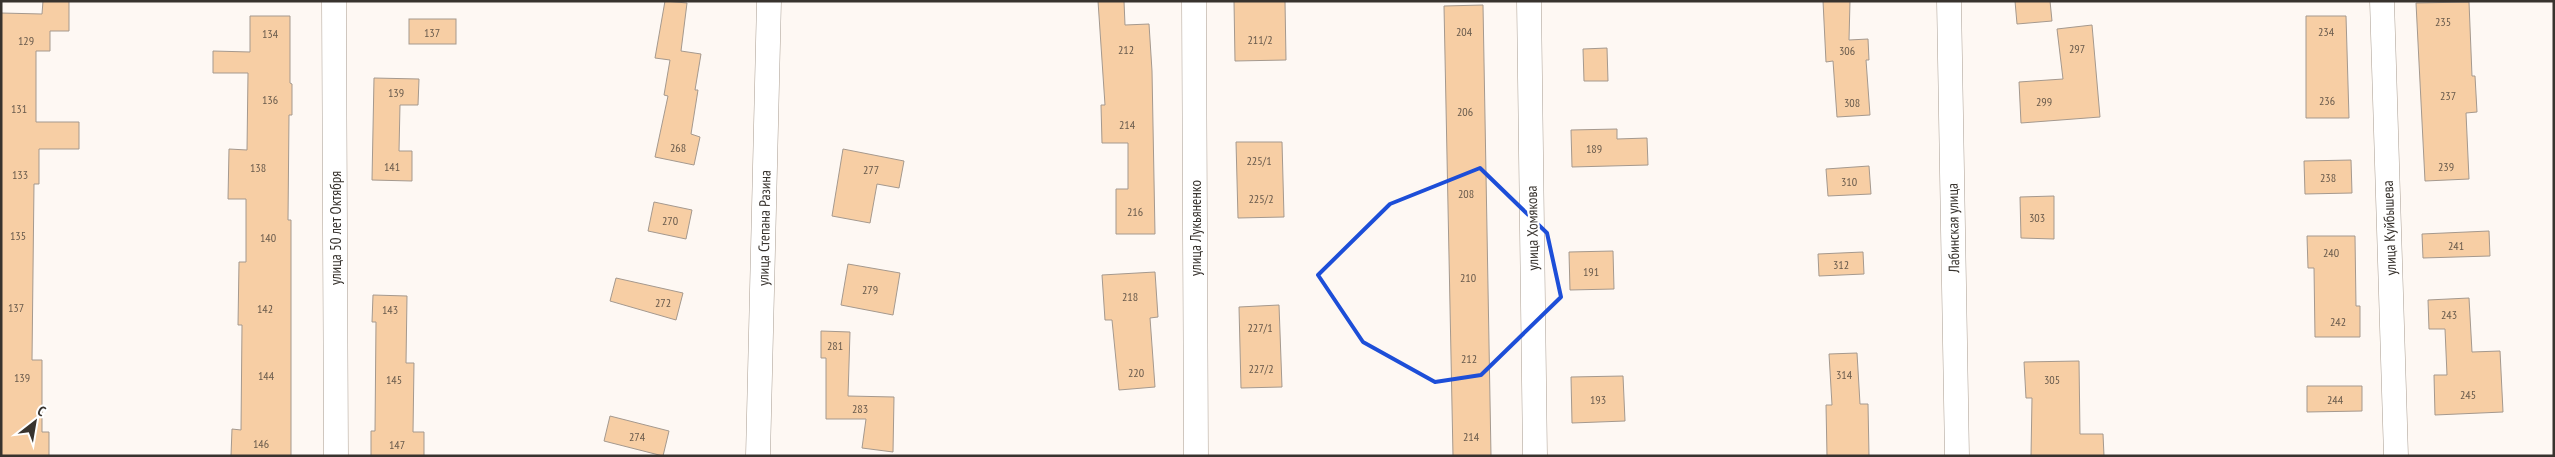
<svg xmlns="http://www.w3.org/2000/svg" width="2555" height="457" font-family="'PT Sans Narrow',sans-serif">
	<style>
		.building { fill: #f7cea4; stroke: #a5998e }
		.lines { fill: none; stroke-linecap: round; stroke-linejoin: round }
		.minor-casing { stroke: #aa9e92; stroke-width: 25 }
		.minor { stroke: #fff; stroke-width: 24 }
		.marked { fill: none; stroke: #1d4ed8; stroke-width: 4; stroke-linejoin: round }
		.labels { text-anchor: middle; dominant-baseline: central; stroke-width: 4.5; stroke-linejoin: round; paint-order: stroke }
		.number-label { font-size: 12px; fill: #685a4c }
		.street-label { font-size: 15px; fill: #38332e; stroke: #fff }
	</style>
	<rect width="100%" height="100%" fill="#fef8f3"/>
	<!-- building -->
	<g class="building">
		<polygon points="43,1 69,1 69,31 50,31 50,51 36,51 36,122 79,122 79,149 39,149 39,184 34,184 32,360 42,360 42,432 49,432 49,456 1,456 1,13 42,14"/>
		<polygon points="665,1 687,3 681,51 701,54 695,90 698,90 691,134 700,137 694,165 655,157 668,96 664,95 670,60 655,58"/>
		<polygon points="1098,1 1124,1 1125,25 1149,24 1152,71 1155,234 1116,234 1116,189 1128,189 1128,143 1102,143 1101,105 1105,105"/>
		<polygon points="1234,1 1285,1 1286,60 1235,61"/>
		<polygon points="1823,1 1850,1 1849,40 1868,39 1869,60 1866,60 1870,115 1837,117 1833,61 1826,62"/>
		<polygon points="2015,1 2050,1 2052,21 2017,24"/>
		<polygon points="2469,2 2472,76 2475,76 2477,112 2466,113 2469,179 2425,181 2416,3"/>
		<polygon points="1483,5 1491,456 1453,456 1444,6"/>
		<polygon points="250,16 290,16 290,83 292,84 292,115 289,115 288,220 291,220 291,456 231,456 232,429 241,430 242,325 238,325 239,262 246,262 246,199 228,199 229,149 247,150 248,73 213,73 213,51 250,52"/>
		<polygon points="2306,16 2346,16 2349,118 2306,118"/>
		<rect x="409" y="19" width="47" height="25"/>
		<polygon points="2092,25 2100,117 2021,123 2019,82 2063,79 2057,29"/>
		<polygon points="1607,48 1608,81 1584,81 1583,49"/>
		<polygon points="374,78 419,79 418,105 400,105 399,151 412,151 412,181 372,180"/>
		<polygon points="1617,129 1617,139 1647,138 1648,165 1572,167 1571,130"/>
		<polygon points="1236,142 1282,142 1284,217 1238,218"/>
		<polygon points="843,149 904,161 899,188 877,184 870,223 832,216"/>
		<polygon points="2351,160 2352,193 2305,194 2304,161"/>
		<polygon points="1869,166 1871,194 1828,196 1826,169"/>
		<polygon points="2054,196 2054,239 2021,238 2020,197"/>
		<polygon points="654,202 692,210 686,239 648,231"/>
		<polygon points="2489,231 2490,256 2423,258 2422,234"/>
		<polygon points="2307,236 2355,236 2356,306 2360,306 2360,337 2315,337 2314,268 2308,268"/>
		<polygon points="1613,251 1614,289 1570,290 1569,252"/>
		<polygon points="1863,252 1864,274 1819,276 1818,254"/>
		<polygon points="848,264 900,273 893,315 841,305"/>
		<polygon points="1155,272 1158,317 1150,318 1155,387 1119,390 1112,320 1105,320 1102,275"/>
		<polygon points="616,278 683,293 676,320 610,301"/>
		<polygon points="373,295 407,296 406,363 414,363 413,432 424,432 424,456 371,456 371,431 375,431 376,322 372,322"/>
		<polygon points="2469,298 2472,352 2500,351 2503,412 2435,415 2434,375 2447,375 2445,329 2429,329 2428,300"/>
		<polygon points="1279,305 1282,387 1241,388 1239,307"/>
		<polygon points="821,331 850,332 848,396 894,397 893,452 862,448 866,419 826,419 826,358 821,358"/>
		<polygon points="1857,353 1860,404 1868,404 1869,456 1827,456 1826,405 1832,405 1829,354"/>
		<polygon points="2079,361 2080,434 2103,434 2104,456 2031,456 2032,398 2026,398 2024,362"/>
		<polygon points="1623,376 1625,421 1572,423 1571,377"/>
		<polygon points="2307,386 2362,386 2362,411 2307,412"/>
		<polygon points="610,416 669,431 663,456 604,441"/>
	</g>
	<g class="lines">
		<defs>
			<g id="minor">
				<polyline points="334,1 336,456"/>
				<polyline points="1194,1 1196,456"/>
				<polyline points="1529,1 1535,456"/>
				<polyline points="1949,1 1957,456"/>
				<polyline points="2382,1 2396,456"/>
				<polyline points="758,456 769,1"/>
			</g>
		</defs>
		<!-- minor casing -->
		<use href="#minor" class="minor-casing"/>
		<!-- minor -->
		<use href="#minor" class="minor"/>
	</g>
	<!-- marked area -->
	<path class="marked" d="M1480 168 1547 233 1561 297 1481 375 1435 382 1363 342 1318 275 1390 204Z"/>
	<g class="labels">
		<!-- number labels -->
		<g class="number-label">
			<text x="2443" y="21">235</text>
			<text x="1464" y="31">204</text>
			<text x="2326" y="31">234</text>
			<text x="432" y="32">137</text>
			<text x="270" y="33">134</text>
			<text x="1260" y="39">211/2</text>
			<text x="26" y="40">129</text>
			<text x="2077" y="48">297</text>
			<text x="1126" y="49">212</text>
			<text x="1847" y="50">306</text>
			<text x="396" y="92">139</text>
			<text x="2448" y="95">237</text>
			<text x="270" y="99">136</text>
			<text x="2327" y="100">236</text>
			<text x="2044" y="101">299</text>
			<text x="1852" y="102">308</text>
			<text x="19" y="108">131</text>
			<text x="1465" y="111">206</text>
			<text x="1127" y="124">214</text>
			<text x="678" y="147">268</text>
			<text x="1594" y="148">189</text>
			<text x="1259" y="160">225/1</text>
			<text x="392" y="166">141</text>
			<text x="2446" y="166">239</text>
			<text x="258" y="167">138</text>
			<text x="871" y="169">277</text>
			<text x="20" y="174">133</text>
			<text x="2328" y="177">238</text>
			<text x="1849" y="181">310</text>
			<text x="1466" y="193">208</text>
			<text x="1261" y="198">225/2</text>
			<text x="1135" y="211">216</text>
			<text x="2037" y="217">303</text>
			<text x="670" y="220">270</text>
			<text x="18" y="235">135</text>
			<text x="268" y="237">140</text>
			<text x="2456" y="245">241</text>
			<text x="2331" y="252">240</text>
			<text x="1841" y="264">312</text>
			<text x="1591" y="271">191</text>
			<text x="1468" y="277">210</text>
			<text x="870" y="289">279</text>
			<text x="1130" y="296">218</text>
			<text x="663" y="302">272</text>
			<text x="16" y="307">137</text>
			<text x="265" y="308">142</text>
			<text x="390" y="309">143</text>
			<text x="2449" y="314">243</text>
			<text x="2338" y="321">242</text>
			<text x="1260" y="327">227/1</text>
			<text x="835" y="345">281</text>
			<text x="1469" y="358">212</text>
			<text x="1261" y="368">227/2</text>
			<text x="1136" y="372">220</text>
			<text x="1844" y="374">314</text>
			<text x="266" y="375">144</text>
			<text x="22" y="377">139</text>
			<text x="394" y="379">145</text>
			<text x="2052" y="379">305</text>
			<text x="2468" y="394">245</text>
			<text x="1598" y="399">193</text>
			<text x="2335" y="399">244</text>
			<text x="860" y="408">283</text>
			<text x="637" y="436">274</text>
			<text x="1471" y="436">214</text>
			<text x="261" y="443">146</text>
			<text x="397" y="444">147</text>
		</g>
		<!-- street labels -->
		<g class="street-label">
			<text transform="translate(335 228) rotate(-90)">улица 50 лет Октября</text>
			<text transform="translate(764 228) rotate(-89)">улица Степана Разина</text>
			<text transform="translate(1195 228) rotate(-90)">улица Лукьяненко</text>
			<text transform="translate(1532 228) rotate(-91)">улица Хомякова</text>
			<text transform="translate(1953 228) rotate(-91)">Лабинская улица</text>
			<text transform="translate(2389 228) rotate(-92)">улица Куйбышева</text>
		</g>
	</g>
	<!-- border -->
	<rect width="2555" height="457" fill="none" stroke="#38332e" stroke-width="5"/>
	<!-- north arrow -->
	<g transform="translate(35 422) rotate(31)" stroke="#ffffff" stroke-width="4" paint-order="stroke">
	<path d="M0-4L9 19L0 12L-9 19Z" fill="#38332e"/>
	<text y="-8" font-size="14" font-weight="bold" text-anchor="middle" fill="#38332e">С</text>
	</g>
</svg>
